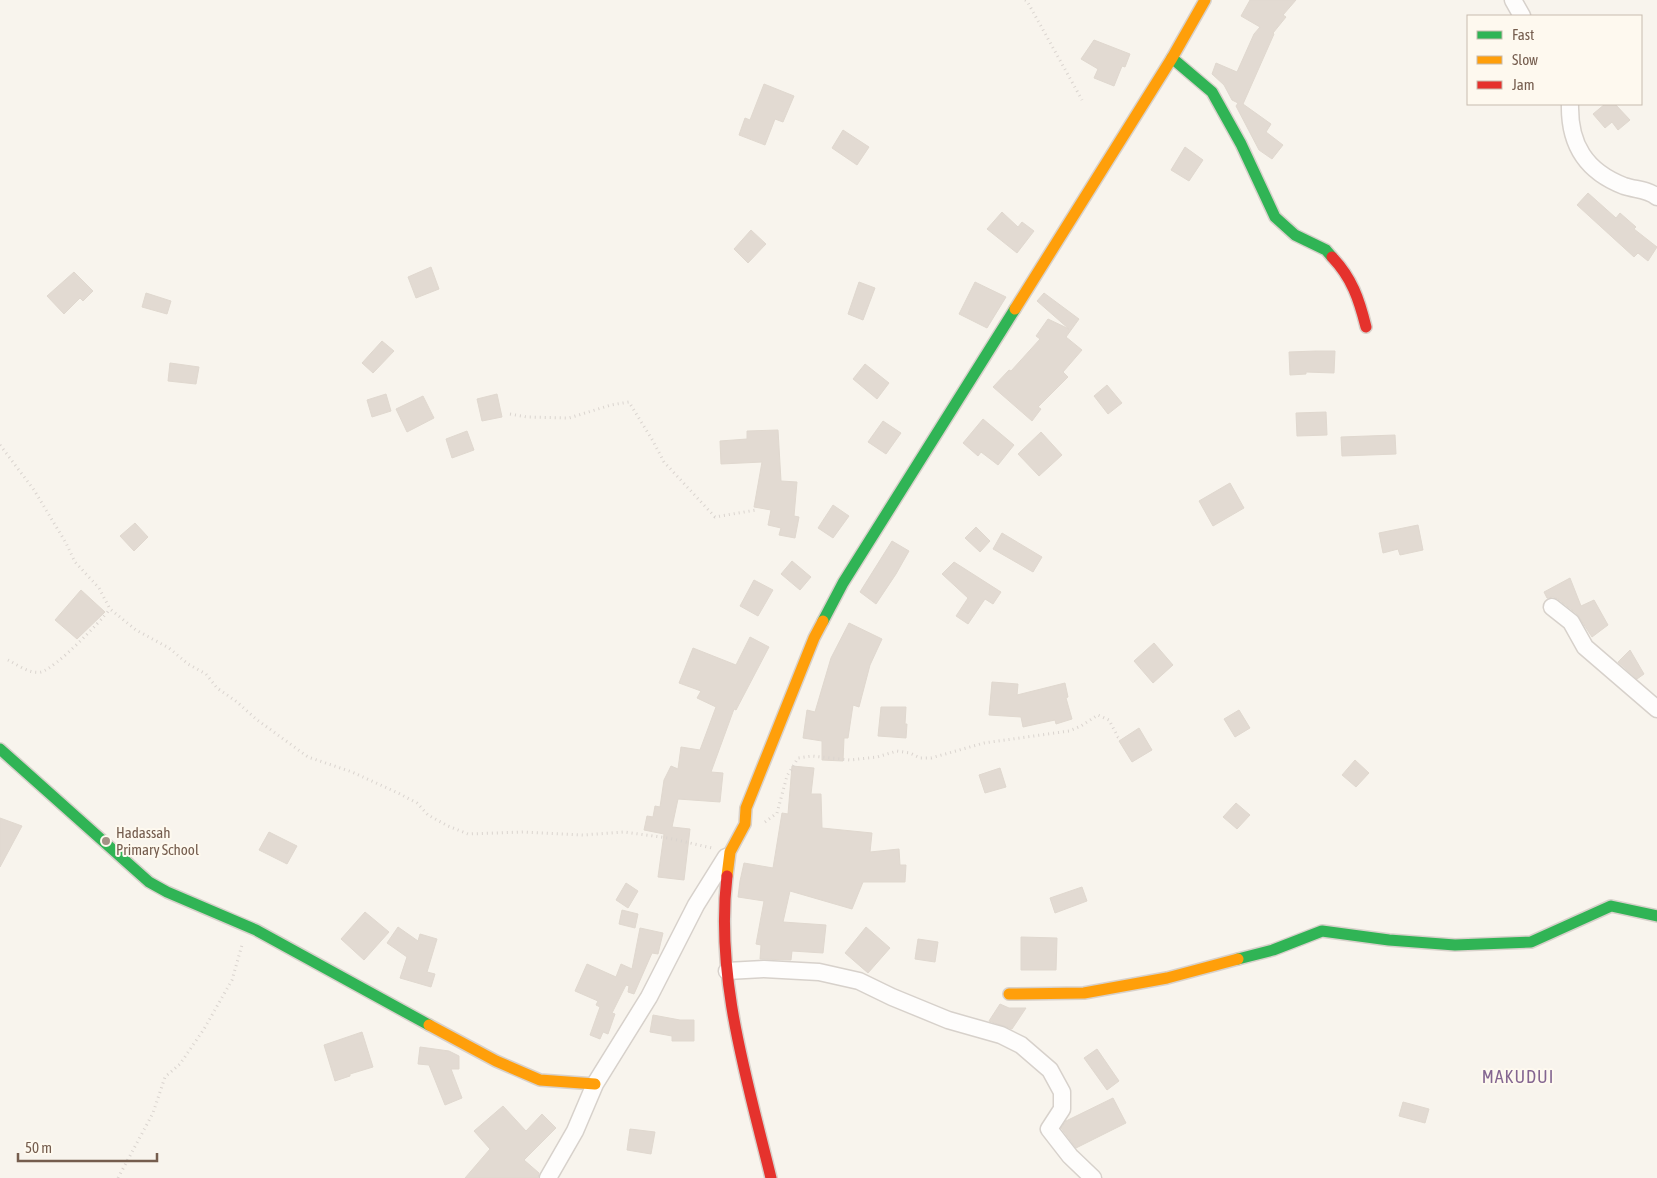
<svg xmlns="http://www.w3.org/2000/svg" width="1657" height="1178" font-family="'Asap Condensed',sans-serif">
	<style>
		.building { fill: #e2dad2; stroke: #e0d8cf }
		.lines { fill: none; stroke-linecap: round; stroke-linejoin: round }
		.street-casing { stroke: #d7d1cb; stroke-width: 19 }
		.fast-casing { stroke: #d8d1cb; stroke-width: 14 }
		.slow-casing { stroke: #d8d1cb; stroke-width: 14 }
		.jam-casing { stroke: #d8d1cb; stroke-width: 14 }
		.path { stroke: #dad4cf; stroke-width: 3; stroke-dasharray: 1 4; stroke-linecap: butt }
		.street { stroke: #fefdfc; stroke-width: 16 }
		.fast { stroke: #30b455; stroke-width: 11 }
		.slow { stroke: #ff9f0a; stroke-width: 11 }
		.jam { stroke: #e5322d; stroke-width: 11 }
		.poi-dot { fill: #a39286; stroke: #fef9ef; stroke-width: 2 }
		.labels { text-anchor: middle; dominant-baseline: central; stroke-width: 4; stroke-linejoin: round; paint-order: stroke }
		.poi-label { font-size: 15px; fill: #755d4e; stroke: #fef9ef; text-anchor: start }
		.quarter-label { font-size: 18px; letter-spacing: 1px; fill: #846691; stroke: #fef9ef }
	</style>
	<rect width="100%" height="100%" fill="#f8f4ed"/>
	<g class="building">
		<polygon points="1250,0 1296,0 1283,15 1286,17 1273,33 1274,34 1243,104 1271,124 1266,132 1283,145 1272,159 1259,150 1236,106 1238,103 1232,100 1224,85 1212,74 1216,63 1237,72 1254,34 1260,27 1241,16"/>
		<polygon points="1094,40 1130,54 1125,67 1122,66 1114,86 1094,78 1098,69 1081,59"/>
		<polygon points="764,84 794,96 783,122 775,119 765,145 739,135 745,118 750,120"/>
		<polygon points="1605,104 1615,104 1630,120 1618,130 1612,122 1605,128 1593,114"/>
		<polygon points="843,130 869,147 857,165 832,148"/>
		<polygon points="1185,147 1203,160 1189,181 1171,170"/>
		<polygon points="1588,193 1616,218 1620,213 1636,227 1634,229 1657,247 1648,261 1638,253 1634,257 1577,205"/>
		<polygon points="1002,212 1018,227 1022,222 1034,231 1017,253 987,229"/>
		<polygon points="751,230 766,244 748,263 734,249"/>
		<polygon points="431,267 439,289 416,298 408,277"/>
		<polygon points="74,272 93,291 83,301 80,298 64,314 47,296"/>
		<polygon points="859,282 875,288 863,320 848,314"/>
		<polygon points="975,282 1006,297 987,328 959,314"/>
		<polygon points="146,293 171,301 167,314 142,307"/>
		<polygon points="1044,293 1079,319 1066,337 1082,350 1063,372 1068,377 1038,407 1041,409 1032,421 993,387 1009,370 1011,371 1040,339 1036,336 1048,319 1069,329 1037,301"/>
		<polygon points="382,341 394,351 373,373 362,363"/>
		<polygon points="1316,351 1335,351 1334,373 1306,372 1306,374 1290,375 1289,352"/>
		<polygon points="170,363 199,367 196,384 168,381"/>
		<polygon points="865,364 889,383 877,399 853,379"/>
		<polygon points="1107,385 1122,403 1108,414 1094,396"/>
		<polygon points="386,394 391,411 372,417 367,400"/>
		<polygon points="497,394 502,417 482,421 477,399"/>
		<polygon points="423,396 434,418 407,432 396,409"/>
		<polygon points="1326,412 1327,435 1297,436 1296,413"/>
		<polygon points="983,419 1014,445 998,465 981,452 978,456 963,443"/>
		<polygon points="883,421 901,433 886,454 868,442"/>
		<polygon points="778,430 781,481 797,482 794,516 799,517 795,538 779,535 781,528 768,525 771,510 754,507 762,462 721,464 720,441 747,439 747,431"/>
		<polygon points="467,431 474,450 452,458 446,439"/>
		<polygon points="1041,432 1062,455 1039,476 1018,454"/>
		<polygon points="1395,435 1396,454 1342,456 1341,437"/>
		<polygon points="1230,483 1244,508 1213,526 1199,501"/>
		<polygon points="833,505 849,516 833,538 818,528"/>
		<polygon points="135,523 148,537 134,551 120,536"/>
		<polygon points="1418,525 1423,550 1400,555 1398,549 1383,553 1379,533"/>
		<polygon points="976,527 990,541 980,552 965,538"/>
		<polygon points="1002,533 1042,557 1033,572 993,549"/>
		<polygon points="892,541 909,551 896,574 876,604 860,592"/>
		<polygon points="792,561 811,577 800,590 781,574"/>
		<polygon points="954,562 1001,592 993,604 985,599 968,624 956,616 968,598 942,574"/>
		<polygon points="1570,578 1581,606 1594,600 1608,625 1592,637 1577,614 1558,599 1553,597 1547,598 1544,592"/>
		<polygon points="754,580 773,590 758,616 740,606"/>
		<polygon points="81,590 105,612 77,639 55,620"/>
		<polygon points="849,623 882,639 870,665 859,707 853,705 848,738 844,738 843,761 822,760 822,741 803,738 807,710 815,712 831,658"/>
		<polygon points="750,637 769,647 736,710 734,709 711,772 723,773 720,802 678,799 672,827 690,829 684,880 658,877 664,834 644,830 647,816 653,817 655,806 660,807 664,780 671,766 678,769 681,747 700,750 716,707 697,698 701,691 679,683 693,648 736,665"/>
		<polygon points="1154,643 1173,665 1153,683 1134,661"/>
		<polygon points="1630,650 1644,674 1637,679 1618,662"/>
		<polygon points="992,682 1018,684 1017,695 1065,683 1068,697 1066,698 1072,719 1056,724 1055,720 1023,727 1021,717 989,715"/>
		<polygon points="881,707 906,707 905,724 907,724 906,738 878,736"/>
		<polygon points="1239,710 1250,728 1235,737 1224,719"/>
		<polygon points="1139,728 1152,750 1132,762 1119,741"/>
		<polygon points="1355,760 1369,773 1356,787 1342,775"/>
		<polygon points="792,766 814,768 811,794 821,794 822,828 872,833 870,852 899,849 900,865 906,865 905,882 863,882 852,909 790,891 783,922 826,925 823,953 792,951 791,960 760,959 761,945 756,944 764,901 738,897 740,881 744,863 773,868 782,813 788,814"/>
		<polygon points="1000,768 1006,787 985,793 979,775"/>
		<polygon points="1236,803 1250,815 1237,829 1223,817"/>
		<polygon points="0,818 22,826 0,867"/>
		<polygon points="269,832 297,846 287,864 259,850"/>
		<polygon points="626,883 638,891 628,908 616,900"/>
		<polygon points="1082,887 1087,901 1055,913 1050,898"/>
		<polygon points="622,910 638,914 635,928 619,924"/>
		<polygon points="365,912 389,932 364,960 341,939"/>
		<polygon points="398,927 418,941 420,934 437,939 427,972 435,974 431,987 400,978 407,957 387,943"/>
		<polygon points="866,927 890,948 868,973 845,953"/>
		<polygon points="640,928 663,933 658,954 652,953 634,994 628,992 629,986 626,985 612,1013 615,1014 608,1034 603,1032 600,1039 590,1035 600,1007 596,1005 598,1001 575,991 587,964 616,977 621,964 632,969"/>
		<polygon points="1021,937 1057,938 1056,970 1021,970"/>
		<polygon points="918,939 938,942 935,962 915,959"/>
		<polygon points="1000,1004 1009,1008 1026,1008 1012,1029 989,1021"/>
		<polygon points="653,1015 680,1020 694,1020 694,1041 672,1041 672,1036 650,1032"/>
		<polygon points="362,1032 373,1067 350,1074 350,1076 335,1081 324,1045"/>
		<polygon points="420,1047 449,1051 459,1056 459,1069 451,1069 462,1098 445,1105 429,1065 418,1064"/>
		<polygon points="1097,1049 1119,1081 1107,1090 1084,1058"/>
		<polygon points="1113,1098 1126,1123 1076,1148 1061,1128 1066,1121"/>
		<polygon points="1403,1102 1429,1109 1425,1123 1399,1116"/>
		<polygon points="503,1106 526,1131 542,1114 556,1128 524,1160 539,1173 538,1178 465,1178 490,1149 474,1131"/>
		<polygon points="630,1129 655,1132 651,1154 627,1150"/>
	</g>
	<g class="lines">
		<g class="street-casing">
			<g id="street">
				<polyline points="1513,0 1522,16"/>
				<path d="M1570,104C1569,144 1585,171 1624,186C1636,190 1647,189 1657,197"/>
				<polyline points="1552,607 1571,622 1585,647 1657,709"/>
				<polyline points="727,971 764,969 819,972 859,981 892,997 948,1020 1001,1035 1021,1045 1050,1070 1062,1092 1062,1109 1049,1129 1070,1156 1093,1178"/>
				<polyline points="548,1178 575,1131 595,1084 649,997 696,905 726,857"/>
			</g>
		</g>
		<g class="fast-casing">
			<g id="fast">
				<polyline points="1172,58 1212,92 1241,144 1275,217 1295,235 1326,250 1332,257"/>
				<polyline points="823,621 843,583 1015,309"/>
				<polyline points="0,749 149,882 167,892 256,930 429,1025"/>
				<polyline points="1238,959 1273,950 1322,931 1389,940 1455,945 1531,942 1611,906 1657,916"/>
			</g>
		</g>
		<g class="slow-casing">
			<g id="slow">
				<polyline points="1015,309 1172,58 1205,0"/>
				<polyline points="727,876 730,852 745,824 746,808 814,638 823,621"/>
				<polyline points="1009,994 1084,993 1167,978 1238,959"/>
				<polyline points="429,1025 496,1061 540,1080 595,1084"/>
			</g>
		</g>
		<g class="jam-casing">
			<g id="jam">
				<path d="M1332,257C1352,278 1359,299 1366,327"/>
				<path d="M727,876C715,978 747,1079 771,1178"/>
			</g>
		</g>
		<g class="path">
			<polyline points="1025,0 1027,1 1082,100"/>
			<polyline points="510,414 527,417 569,418 611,405 629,402 653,441 664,462 715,517 756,510"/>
			<polyline points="0,445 34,490 66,543 75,562 99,588 110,609 136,630 169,648 188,664 206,674 217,688 237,702 256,719 308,757 352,772 398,793 417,803 428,815 448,826 468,834 523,832 583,835 624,832 668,838 712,848"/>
			<path d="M8,660C18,665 29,674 41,672C56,668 100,622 110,609"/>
			<polyline points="765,822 777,813 787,776 798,758 812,756 850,760 877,757 897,751 910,753 920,758 931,758 984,743 1069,731 1081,726 1098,715 1109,720 1118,737 1120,738"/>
			<polyline points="118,1178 153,1113 165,1077 180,1064 204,1029 232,980 242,945"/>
		</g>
		<use href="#street" class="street"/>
		<use href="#fast" class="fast"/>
		<use href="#slow" class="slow"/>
		<use href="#jam" class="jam"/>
	</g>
	<circle class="poi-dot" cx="106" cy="841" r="5"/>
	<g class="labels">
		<g class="poi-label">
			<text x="116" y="832">Hadassah<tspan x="116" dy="17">Primary School</tspan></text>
		</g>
		<g class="quarter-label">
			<text x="1518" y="1076">MAKUDUI</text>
		</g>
	</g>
	<rect x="1467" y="15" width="175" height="90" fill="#fef9ef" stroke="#c7bbaf"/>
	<rect x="1477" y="31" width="25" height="8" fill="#30b455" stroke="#c7bbaf"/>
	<text x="1512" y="40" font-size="15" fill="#755d4e">Fast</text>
	<rect x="1477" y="56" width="25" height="8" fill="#ff9f0a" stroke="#c7bbaf"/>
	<text x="1512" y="65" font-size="15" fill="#755d4e">Slow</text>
	<rect x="1477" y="81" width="25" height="8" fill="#e5322d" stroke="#c7bbaf"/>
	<text x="1512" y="90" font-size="15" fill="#755d4e">Jam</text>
	<path d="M18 1153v8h139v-8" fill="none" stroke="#755d4e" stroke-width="2.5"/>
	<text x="25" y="1153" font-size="15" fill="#755d4e" stroke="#fef9ef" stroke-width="4" paint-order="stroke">50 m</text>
</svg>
